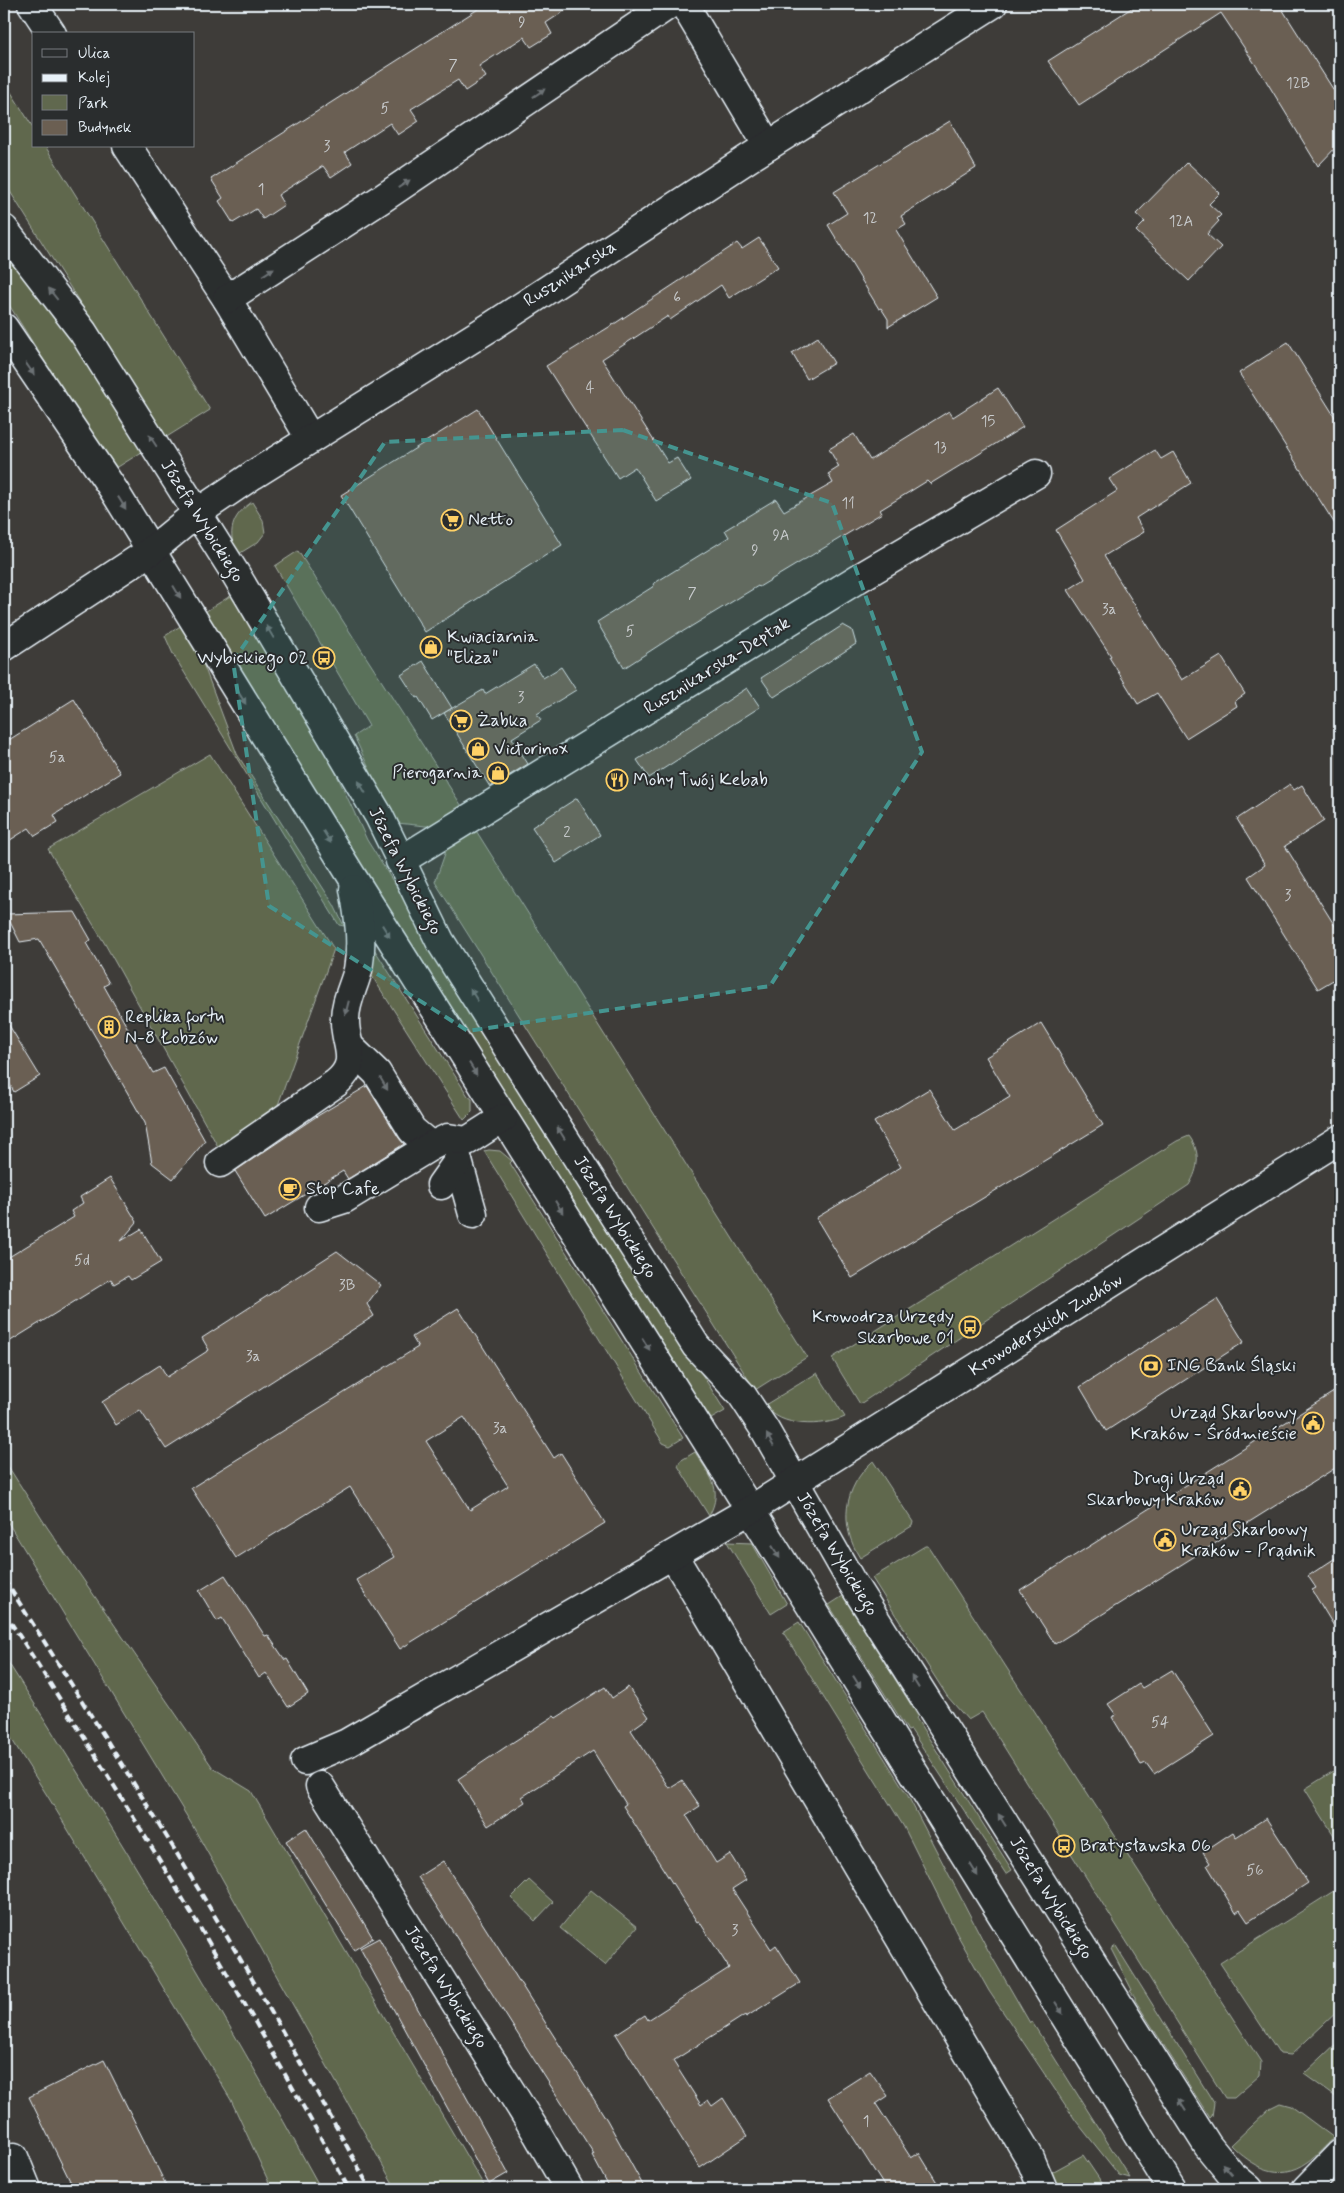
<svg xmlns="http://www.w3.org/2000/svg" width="1344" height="2193" font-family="Mynerve,sans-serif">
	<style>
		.green { fill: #60684e; stroke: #a4aca3 }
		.building { fill: #6b5f52; stroke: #e8f1f8; fill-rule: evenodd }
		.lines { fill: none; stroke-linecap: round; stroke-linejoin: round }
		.minor-casing { stroke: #e8f1f8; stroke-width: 31 }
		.minor { stroke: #2a2d2e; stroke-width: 28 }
		.rail { stroke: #e8f1f8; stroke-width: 4; stroke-dasharray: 8 4; stroke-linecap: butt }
		.oneway { fill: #6c7275 }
		.marked { fill: #459590; fill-opacity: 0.2; stroke: #459590; stroke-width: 4; stroke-dasharray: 10 6; stroke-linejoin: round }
		.labels { text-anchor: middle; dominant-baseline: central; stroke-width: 4; stroke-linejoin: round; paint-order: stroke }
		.number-label { font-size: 15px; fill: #c9ccce }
		.street-label { font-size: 18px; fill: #e8f1f8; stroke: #2a2d2e }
		.poi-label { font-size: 18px; fill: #e8f1f8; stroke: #2a2d2e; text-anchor: start }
	</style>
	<rect width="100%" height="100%" fill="#3e3c39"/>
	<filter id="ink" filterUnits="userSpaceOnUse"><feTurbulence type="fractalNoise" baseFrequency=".02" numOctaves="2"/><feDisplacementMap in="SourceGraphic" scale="10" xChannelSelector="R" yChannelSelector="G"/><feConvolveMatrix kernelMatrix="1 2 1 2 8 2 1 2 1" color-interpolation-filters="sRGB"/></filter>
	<g filter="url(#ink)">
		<g class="green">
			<polygon points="4,81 34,129 34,146 45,146 210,410 165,438 4,182"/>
			<polygon points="4,250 73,337 145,450 113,470 4,297"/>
			<path d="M252,502L263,520L265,533L258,542L237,555C227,533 231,516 252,502Z"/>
			<polygon points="298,551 465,811 435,827 397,823 384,801 354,736 369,726 275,566"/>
			<polygon points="235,593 318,734 367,840 725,1411 711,1419 203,613"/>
			<polygon points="182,625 204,666 237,754 334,905 344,926 339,925 173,654 165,636"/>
			<polygon points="210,754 334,949 278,1105 221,1152 105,944 48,849"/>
			<polygon points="475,829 807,1357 755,1390 435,882 447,848"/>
			<polygon points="371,944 468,1096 472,1099 472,1112 464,1120 370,973"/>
			<path d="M1189,1136C1201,1152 1199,1168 1189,1185L860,1404L832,1358L1177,1141Z"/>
			<polygon points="489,1150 500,1151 512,1161 510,1163 683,1438 670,1446 663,1443 484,1151"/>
			<path d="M817,1373L845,1417C823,1427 779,1428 765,1405Z"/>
			<path d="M695,1452C709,1475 724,1488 709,1516L678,1466L680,1461Z"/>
			<polygon points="4,1460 47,1527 213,1768 251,1791 486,2189 396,2189 191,1823 4,1516"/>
			<path d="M873,1461L913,1522L912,1526L860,1558C839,1525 843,1488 873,1461Z"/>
			<polygon points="727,1542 752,1543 787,1604 771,1614"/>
			<polygon points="925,1546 928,1546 1261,2062 1260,2075 1234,2098 1225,2098 982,1712 968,1720 947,1696 872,1578"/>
			<polygon points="843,1596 918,1716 916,1718 1012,1870 1006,1874 911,1730 908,1731 829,1605"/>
			<polygon points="799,1622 908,1796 988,1950 1030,2023 1032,2022 1130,2178 1119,2175 1076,2121 989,1991 957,1934 904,1827 783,1632"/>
			<path d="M4,1656C116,1830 222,2008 321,2189H272L231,2100L50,1800L4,1727Z"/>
			<polygon points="1340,1767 1340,1845 1305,1789"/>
			<polygon points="529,1880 553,1902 535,1921 511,1898"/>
			<polygon points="1340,1887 1340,2009 1291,2055 1280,2054 1220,1963"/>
			<polygon points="591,1890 637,1927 605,1965 560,1928"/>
			<polygon points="1116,1946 1214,2103 1212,2116 1210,2118 1135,2000 1135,1997 1130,1991 1132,1990 1111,1949"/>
			<polygon points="1340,2040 1340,2100 1304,2074"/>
			<path d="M1280,2103L1291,2106L1334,2138C1325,2146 1317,2156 1308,2162C1279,2183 1252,2166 1231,2145L1270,2108Z"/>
			<polygon points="1083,2155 1102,2183 1103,2189 1058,2189 1052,2172"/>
		</g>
		<g class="building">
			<polygon points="486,4 575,4 546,23 552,34 531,47 524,37 479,66 486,77 465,91 458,80 411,109 419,121 398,135 390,123 345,152 352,163 331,177 323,166 278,195 284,205 263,219 256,209 233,223 219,201 223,198 211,179"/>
			<polygon points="1138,4 1279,4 1340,100 1340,143 1318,166 1265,79 1221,13 1079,105 1048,61"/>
			<polygon points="950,121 976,168 901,216 906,224 896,230 937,297 888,327 888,319 881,308 879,309 828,225 847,213 834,192"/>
			<polygon points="1187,162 1220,193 1209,204 1221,215 1217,219 1219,221 1207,234 1221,247 1189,281 1136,231 1145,222 1136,214"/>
			<polygon points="759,238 778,267 729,298 721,285 670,320 668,316 602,359 668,463 677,458 691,480 656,501 635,467 618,478 546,366 614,324 737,243 742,249"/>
			<polygon points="818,337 834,363 807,379 792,353"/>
			<polygon points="1288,342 1340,425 1340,532 1239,373"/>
			<polygon points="998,388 1023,427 930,484 927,481 880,510 882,513 759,587 758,586 682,632 681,631 624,668 597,622 654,586 653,584 729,537 725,530 776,499 784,511 833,483 828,474 839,467 829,449 854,434 870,460 949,411 953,417"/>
			<polygon points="478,409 562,545 425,632 341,495"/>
			<polygon points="1155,450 1161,459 1173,452 1191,483 1136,518 1144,532 1104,556 1182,680 1221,656 1245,694 1235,701 1237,706 1186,738 1157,693 1138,704 1109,657 1111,656 1068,590 1085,579 1056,530 1117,491 1109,479"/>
			<polygon points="843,625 852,630 856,644 774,697 761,678"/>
			<polygon points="423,661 452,708 432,720 418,697 416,698 401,675"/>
			<polygon points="534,664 543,678 561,667 576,690 537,714 541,720 512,738 528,764 490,787 444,713 483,690 485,694"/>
			<polygon points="747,688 760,707 649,778 637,760"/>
			<polygon points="74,699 120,773 54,815 58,822 35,836 29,828 4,844 4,743"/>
			<polygon points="1290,784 1294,790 1302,785 1324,821 1285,846 1340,934 1340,976 1318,989 1248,877 1265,865 1237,819"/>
			<polygon points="577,798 600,835 556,863 532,827"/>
			<polygon points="75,912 91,940 86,943 109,983 104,986 153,1073 164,1068 205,1141 173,1179 152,1163 145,1123 39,939 20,942 6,914"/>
			<polygon points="4,1017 40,1076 14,1092 4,1074"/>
			<polygon points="1041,1023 1103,1125 852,1278 816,1218 901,1167 874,1122 929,1089 955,1130 1010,1097 986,1057"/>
			<polygon points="367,1086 399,1138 404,1144 348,1179 343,1171 265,1219 235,1171 314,1118"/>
			<polygon points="110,1178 137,1222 121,1241 141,1229 161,1262 131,1280 128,1276 114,1284 111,1279 4,1345 4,1260 74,1217 71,1211 83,1203 80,1197"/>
			<polygon points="337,1251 381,1285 367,1304 374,1316 166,1449 140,1410 116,1425 102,1402 160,1365 167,1377 209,1350 202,1338"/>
			<polygon points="1217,1299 1244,1342 1106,1431 1080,1387"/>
			<path d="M458,1308L554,1458L561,1453L605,1523L400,1649L356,1580L394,1557L350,1487L236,1558L191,1488L418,1347L412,1337ZM464,1417L508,1486L470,1510L426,1441Z"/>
			<polygon points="1340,1388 1340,1465 1055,1644 1020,1590"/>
			<polygon points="1340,1555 1340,1636 1312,1590 1316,1588 1308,1576"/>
			<polygon points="225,1575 265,1636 268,1635 285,1660 287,1659 308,1694 288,1707 266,1673 259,1678 222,1618 217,1621 199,1591"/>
			<polygon points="1172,1670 1214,1736 1154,1774 1146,1763 1141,1765 1112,1717 1116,1715 1108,1704 1139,1684 1142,1688"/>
			<polygon points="605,1687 612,1698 628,1687 649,1717 631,1730 669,1788 682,1780 700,1806 686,1815 716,1863 730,1854 746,1880 732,1889 771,1949 776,1945 800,1983 746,2017 745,2015 673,2061 701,2105 708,2100 712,2106 723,2098 747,2136 700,2168 616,2034 645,2015 648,2020 729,1968 699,1921 697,1922 623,1806 626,1804 593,1751 522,1797 525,1802 488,1826 458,1779 510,1744 554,1716 556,1718"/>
			<polygon points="1266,1818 1308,1883 1248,1922 1240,1910 1236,1913 1207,1865 1210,1863 1203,1852 1233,1832 1236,1837"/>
			<polygon points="306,1828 373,1938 354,1950 286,1841"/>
			<polygon points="443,1861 607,2120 645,2189 610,2189 592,2155 594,2154 418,1877"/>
			<polygon points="379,1938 508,2173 489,2184 360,1948"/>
			<polygon points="104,2060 168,2189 74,2189 29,2097"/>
			<polygon points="870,2071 888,2096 876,2104 911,2158 919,2153 941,2189 886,2189 828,2098"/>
		</g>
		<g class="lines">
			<g class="minor-casing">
				<g id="minor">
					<polyline points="32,4 52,34"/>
					<polyline points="684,4 768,146"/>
					<polyline points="127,146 227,299 310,438"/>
					<polyline points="4,229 83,332 235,573 379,816 440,941 696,1346 742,1395 765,1430 850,1579 1208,2146 1231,2174 1249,2189"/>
					<polyline points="227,299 383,198 670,4"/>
					<polyline points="4,328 113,489 351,875 810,1605 1172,2189"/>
					<polyline points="4,647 152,550 197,513 253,475 492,326 749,158 993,4"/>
					<polyline points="400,861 859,578 1036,474"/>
					<polyline points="351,1048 377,1073 412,1130 431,1146"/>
					<polyline points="458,1161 473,1214"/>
					<path d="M220,1163L336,1083C362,1061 344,1045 345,1019C345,1002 354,986 358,970C363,942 359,916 354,889"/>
					<polyline points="441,1185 458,1161"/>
					<polyline points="319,1207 344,1199 431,1146 448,1138 467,1141 503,1118"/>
					<polyline points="673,1555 1030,2158 1043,2189"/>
					<polyline points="305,1761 347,1743 750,1510 1340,1139"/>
					<polyline points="320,1786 535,2130 569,2189"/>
					<polyline points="14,2157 27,2189"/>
					<polyline points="1306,2189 1340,2154"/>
				</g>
			</g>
			<use href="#minor" class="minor"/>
			<g class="rail">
				<path d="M4,1579C133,1779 258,1980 370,2189"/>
				<path d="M4,1612C126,1800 241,1992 349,2189"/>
			</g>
		</g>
		<defs><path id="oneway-solid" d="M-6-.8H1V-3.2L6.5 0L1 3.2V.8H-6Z" transform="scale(1.25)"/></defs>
		<g class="oneway">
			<use href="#oneway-solid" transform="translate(539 93) rotate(-34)"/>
			<use href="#oneway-solid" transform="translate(404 184) rotate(-34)"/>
			<use href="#oneway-solid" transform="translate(268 272) rotate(-33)"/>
			<use href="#oneway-solid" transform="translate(53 294) rotate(-128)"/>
			<use href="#oneway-solid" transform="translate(30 369) rotate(55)"/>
			<use href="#oneway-solid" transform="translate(153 441) rotate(-123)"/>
			<use href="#oneway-solid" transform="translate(122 503) rotate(58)"/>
			<use href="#oneway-solid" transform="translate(177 592) rotate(59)"/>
			<use href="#oneway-solid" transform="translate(270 632) rotate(-121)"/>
			<use href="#oneway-solid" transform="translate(242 698) rotate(58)"/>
			<use href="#oneway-solid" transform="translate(362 787) rotate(-120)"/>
			<use href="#oneway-solid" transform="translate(327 837) rotate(58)"/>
			<use href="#oneway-solid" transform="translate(386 931) rotate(58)"/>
			<use href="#oneway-solid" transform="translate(474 995) rotate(-122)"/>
			<use href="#oneway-solid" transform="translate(347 1008) rotate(104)"/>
			<use href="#oneway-solid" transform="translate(473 1069) rotate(58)"/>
			<use href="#oneway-solid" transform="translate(384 1084) rotate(59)"/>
			<use href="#oneway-solid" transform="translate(561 1133) rotate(-122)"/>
			<use href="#oneway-solid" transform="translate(559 1207) rotate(58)"/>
			<use href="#oneway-solid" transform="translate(646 1344) rotate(58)"/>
			<use href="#oneway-solid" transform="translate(770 1440) rotate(-119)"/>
			<use href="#oneway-solid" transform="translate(776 1552) rotate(58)"/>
			<use href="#oneway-solid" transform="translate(857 1682) rotate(58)"/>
			<use href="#oneway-solid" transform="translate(915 1682) rotate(-122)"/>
			<use href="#oneway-solid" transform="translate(1002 1820) rotate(-122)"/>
			<use href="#oneway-solid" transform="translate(974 1870) rotate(58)"/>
			<use href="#oneway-solid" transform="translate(1059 2008) rotate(58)"/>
			<use href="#oneway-solid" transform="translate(1182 2105) rotate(-122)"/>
			<use href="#oneway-solid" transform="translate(1227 2169) rotate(-131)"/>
		</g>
	</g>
	<path class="marked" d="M623,430L832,503L922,752L770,986L468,1031L269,906L233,661L385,442Z"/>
	<defs>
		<g id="supermarket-ring" transform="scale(1.125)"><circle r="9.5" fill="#2a2d2e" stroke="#ffd166" stroke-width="1.5"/><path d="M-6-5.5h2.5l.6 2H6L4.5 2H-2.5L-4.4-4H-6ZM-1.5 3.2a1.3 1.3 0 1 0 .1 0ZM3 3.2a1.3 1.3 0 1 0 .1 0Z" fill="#ffd166"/></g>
		<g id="shop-ring" transform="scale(1.125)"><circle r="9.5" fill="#2a2d2e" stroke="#ffd166" stroke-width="1.5"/><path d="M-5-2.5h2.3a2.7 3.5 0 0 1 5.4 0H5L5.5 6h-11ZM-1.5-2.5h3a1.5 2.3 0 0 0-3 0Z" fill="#ffd166"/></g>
		<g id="bus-ring" transform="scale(1.125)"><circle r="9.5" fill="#2a2d2e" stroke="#ffd166" stroke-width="1.5"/><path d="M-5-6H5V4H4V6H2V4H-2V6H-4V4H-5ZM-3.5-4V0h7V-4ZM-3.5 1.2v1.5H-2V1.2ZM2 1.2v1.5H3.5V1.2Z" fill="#ffd166"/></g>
		<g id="restaurant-ring" transform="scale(1.125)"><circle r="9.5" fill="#2a2d2e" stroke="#ffd166" stroke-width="1.5"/><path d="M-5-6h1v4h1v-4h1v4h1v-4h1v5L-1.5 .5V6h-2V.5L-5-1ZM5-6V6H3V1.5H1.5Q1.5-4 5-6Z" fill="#ffd166"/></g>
		<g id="building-ring" transform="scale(1.125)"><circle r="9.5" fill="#2a2d2e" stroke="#ffd166" stroke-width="1.5"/><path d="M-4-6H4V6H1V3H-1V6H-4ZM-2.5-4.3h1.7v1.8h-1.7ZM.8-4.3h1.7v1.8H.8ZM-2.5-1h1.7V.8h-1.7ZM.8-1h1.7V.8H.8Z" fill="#ffd166"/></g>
		<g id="cafe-ring" transform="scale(1.125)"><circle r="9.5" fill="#2a2d2e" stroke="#ffd166" stroke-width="1.5"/><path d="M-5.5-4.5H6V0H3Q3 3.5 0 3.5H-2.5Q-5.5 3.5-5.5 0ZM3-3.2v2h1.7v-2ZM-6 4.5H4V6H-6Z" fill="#ffd166"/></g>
		<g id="bank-ring" transform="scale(1.125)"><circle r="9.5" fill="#2a2d2e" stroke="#ffd166" stroke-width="1.5"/><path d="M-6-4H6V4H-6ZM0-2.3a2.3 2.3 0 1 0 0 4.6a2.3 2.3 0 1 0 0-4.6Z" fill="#ffd166"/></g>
		<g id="civic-ring" transform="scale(1.125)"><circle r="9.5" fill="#2a2d2e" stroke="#ffd166" stroke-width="1.5"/><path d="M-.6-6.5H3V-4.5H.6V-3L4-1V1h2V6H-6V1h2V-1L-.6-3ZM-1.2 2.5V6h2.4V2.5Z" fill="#ffd166"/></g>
	</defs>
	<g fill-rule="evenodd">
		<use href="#supermarket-ring" x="452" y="520"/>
		<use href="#shop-ring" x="431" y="647"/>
		<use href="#bus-ring" x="324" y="658"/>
		<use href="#supermarket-ring" x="461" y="721"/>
		<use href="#shop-ring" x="478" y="749"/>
		<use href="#shop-ring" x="498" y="773"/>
		<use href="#restaurant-ring" x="617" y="780"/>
		<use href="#building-ring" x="109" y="1027"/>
		<use href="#cafe-ring" x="290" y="1189"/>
		<use href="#bus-ring" x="970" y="1327"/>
		<use href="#bank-ring" x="1151" y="1366"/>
		<use href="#civic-ring" x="1313" y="1423"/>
		<use href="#civic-ring" x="1240" y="1489"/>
		<use href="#civic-ring" x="1165" y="1540"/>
		<use href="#bus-ring" x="1064" y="1846"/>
	</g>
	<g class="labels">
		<g class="number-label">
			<text x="522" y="23">9</text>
			<text x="453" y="66">7</text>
			<text x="1298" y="84">12B</text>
			<text x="385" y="109">5</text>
			<text x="327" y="147">3</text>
			<text x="261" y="190">1</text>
			<text x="870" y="219">12</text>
			<text x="1181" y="222">12A</text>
			<text x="677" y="298">6</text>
			<text x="590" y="388">4</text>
			<text x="988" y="422">15</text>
			<text x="940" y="448">13</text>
			<text x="848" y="504">11</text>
			<text x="781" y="536">9A</text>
			<text x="755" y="551">9</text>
			<text x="692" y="594">7</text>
			<text x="1109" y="610">3a</text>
			<text x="630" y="632">5</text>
			<text x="521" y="698">3</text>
			<text x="57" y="758">5a</text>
			<text x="567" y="833">2</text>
			<text x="1288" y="896">3</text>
			<text x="82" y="1261">5d</text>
			<text x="347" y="1286">3B</text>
			<text x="253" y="1357">3a</text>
			<text x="500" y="1429">3a</text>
			<text x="1160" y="1723">54</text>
			<text x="1255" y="1871">56</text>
			<text x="735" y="1931">3</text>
			<text x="866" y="2122">1</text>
		</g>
		<g class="street-label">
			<text transform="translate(570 274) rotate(-33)">Rusznikarska</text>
			<text transform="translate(202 521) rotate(58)">Józefa Wybickiego</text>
			<text transform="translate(717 666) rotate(-32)">Rusznikarska-Deptak</text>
			<text transform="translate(405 871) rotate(63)">Józefa Wybickiego</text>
			<text transform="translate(615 1217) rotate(58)">Józefa Wybickiego</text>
			<text transform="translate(1046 1325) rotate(-32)">Krowoderskich Zuchów</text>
			<text transform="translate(837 1554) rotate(59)">Józefa Wybickiego</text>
			<text transform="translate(1051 1898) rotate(58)">Józefa Wybickiego</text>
			<text transform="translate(446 1987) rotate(58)">Józefa Wybickiego</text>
		</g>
		<g class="poi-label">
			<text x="468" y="520">Netto</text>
			<text x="447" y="637">Kwiaciarnia<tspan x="447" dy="21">"Eliza"</tspan></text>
			<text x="308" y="658" text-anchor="end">Wybickiego 02</text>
			<text x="477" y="721">Żabka</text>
			<text x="494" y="749">Victorinox</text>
			<text x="482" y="773" text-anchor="end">Pierogarnia</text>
			<text x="633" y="780">Mohy Twój Kebab</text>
			<text x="125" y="1017">Replika fortu<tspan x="125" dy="21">N-8 Łobzów</tspan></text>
			<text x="306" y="1189">Stop Cafe</text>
			<text x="954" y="1317" text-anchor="end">Krowodrza Urzędy<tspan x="954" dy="21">Skarbowe 01</tspan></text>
			<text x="1167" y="1366">ING Bank Śląski</text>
			<text x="1297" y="1413" text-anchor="end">Urząd Skarbowy<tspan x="1297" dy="21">Kraków - Śródmieście</tspan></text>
			<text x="1224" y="1479" text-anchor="end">Drugi Urząd<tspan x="1224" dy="21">Skarbowy Kraków</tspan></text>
			<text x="1181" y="1530">Urząd Skarbowy<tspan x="1181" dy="21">Kraków - Prądnik</tspan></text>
			<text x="1080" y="1846">Bratysławska 06</text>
		</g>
	</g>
	<rect width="1344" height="2193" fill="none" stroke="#2a2d2e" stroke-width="20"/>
	<rect x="10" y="10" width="1324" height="2173" fill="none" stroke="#e8f1f8" stroke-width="2" filter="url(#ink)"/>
	<rect x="32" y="32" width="162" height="115" fill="#2a2d2e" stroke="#767b7f"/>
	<rect x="42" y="49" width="25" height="8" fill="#2a2d2e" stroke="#767b7f"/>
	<text x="78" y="58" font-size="15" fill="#e8f1f8">Ulica</text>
	<rect x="42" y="74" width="25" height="8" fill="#e8f1f8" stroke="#767b7f"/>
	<text x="78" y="82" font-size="15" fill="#e8f1f8">Kolej</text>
	<rect x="42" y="95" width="25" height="15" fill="#60684e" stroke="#767b7f"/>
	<text x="78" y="108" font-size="15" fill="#e8f1f8">Park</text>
	<rect x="42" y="120" width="25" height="15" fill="#6b5f52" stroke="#767b7f"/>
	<text x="78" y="132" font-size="15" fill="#e8f1f8">Budynek</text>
</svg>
